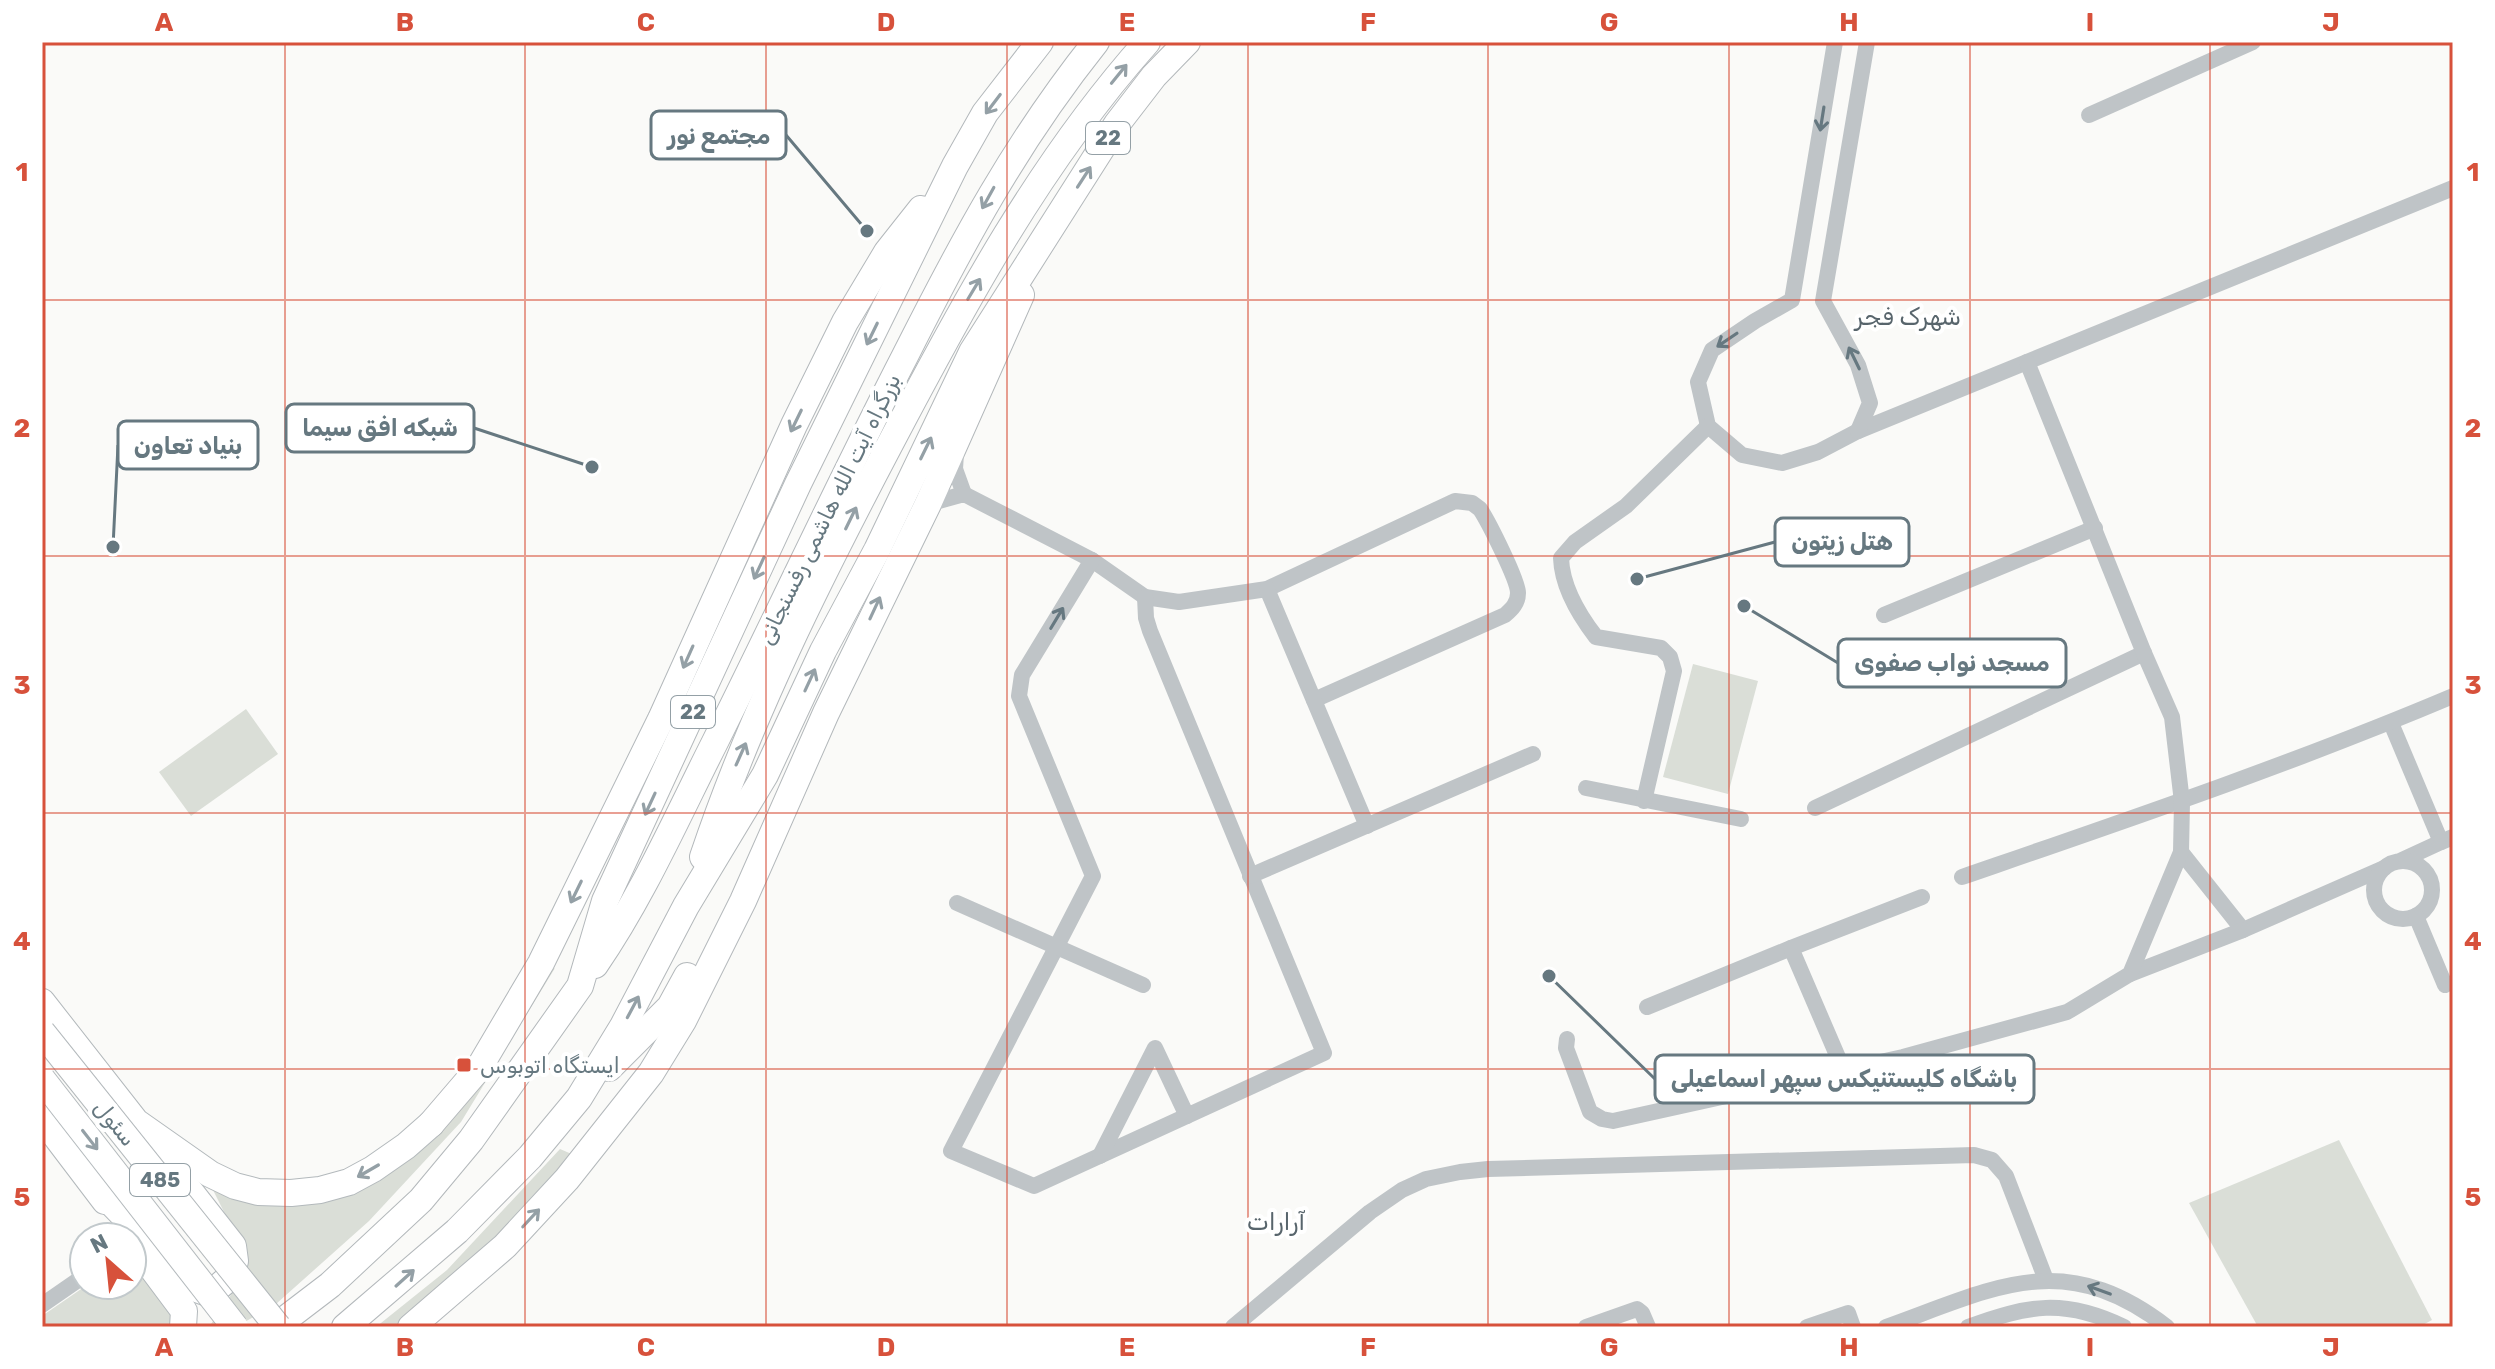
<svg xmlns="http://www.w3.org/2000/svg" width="2495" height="1369" font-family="Rubik,Cairo,sans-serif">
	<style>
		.green { fill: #daded7 }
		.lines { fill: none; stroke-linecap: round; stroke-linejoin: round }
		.primary-casing { stroke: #b3b9bc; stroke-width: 28 }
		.trunk-casing { stroke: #b3b8bb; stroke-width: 28 }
		.minor { stroke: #bfc4c7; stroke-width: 16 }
		.primary { stroke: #fff; stroke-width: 26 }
		.trunk { stroke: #fff; stroke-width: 26 }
		.primary-bridge-casing { stroke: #b3b9bc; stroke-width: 28; stroke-linecap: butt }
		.primary-bridge { stroke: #fff; stroke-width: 26 }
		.oneway { stroke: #94a0a6 }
		.oneway2 { stroke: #667880 }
		.grid { fill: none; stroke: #d7513b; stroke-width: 2; stroke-opacity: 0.55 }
		.poi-dot { fill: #d7513b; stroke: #fff; stroke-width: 3 }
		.labels { text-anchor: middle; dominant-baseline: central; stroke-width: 8; stroke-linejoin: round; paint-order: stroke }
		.shield { fill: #fff; stroke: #94a0a6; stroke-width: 2 }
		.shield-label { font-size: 20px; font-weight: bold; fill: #667880 }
		.street-label { font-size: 22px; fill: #667880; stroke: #fff }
		.poi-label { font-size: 22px; fill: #667880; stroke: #fff; text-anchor: start }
		.neighbourhood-label { font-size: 24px; fill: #58656c; stroke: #fff }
		.leader { fill: none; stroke: #667880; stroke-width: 3 }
		.callout-dot { fill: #667880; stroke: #fff; stroke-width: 3 }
		.callout { fill: #fff; stroke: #667880; stroke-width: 3 }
		.callout-label { font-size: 24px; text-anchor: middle; font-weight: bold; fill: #667880 }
		.neatline { fill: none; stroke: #d7513b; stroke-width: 3 }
		.grid-label { font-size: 26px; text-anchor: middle; font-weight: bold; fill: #d7513b }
	</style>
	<rect width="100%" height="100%" fill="#fafaf8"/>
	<g class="green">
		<polygon points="1693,664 1758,681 1728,794 1663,777"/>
		<polygon points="246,709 278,754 191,816 159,772"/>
		<polygon points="555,968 461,1122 369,1221 276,1304 236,1327 209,1327 248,1270 247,1258 212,1188 239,1201 316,1204 351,1193 397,1167 548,972"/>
		<polygon points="2339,1140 2432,1320 2419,1327 2258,1327 2189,1203"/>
		<polygon points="560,1149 574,1155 460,1275 401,1327 376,1327 447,1270"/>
		<polygon points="132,1267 137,1268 174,1319 170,1327 42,1327 42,1316 87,1285 132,1285"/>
	</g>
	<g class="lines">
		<g class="primary-casing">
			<g id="primary">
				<polyline points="42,1002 136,1122 210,1174 235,1186 258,1192 291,1193 320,1190 349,1182 373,1169 406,1146 431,1124"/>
				<polyline points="42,1118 105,1201"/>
				<polyline points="96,1187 194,1288 205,1292 216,1289 230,1277 235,1261 233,1246 153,1144"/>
				<polyline points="134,1244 184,1311 183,1327"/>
			</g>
		</g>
		<g class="trunk-casing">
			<g id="trunk">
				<path d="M703,857C751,714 820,577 890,444C964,303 1040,162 1147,42"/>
				<path d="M595,965C643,895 677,817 715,742C779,614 839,484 905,356C962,243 1016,142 1096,42"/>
				<polyline points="609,1068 670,1007 687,976"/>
				<polyline points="431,1124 479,1068 541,963 661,719 794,425 845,322 887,252 921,209"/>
				<polyline points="275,1327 330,1285 421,1200 471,1140 580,986 605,901 798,484 955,166 985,113 1040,42"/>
				<polyline points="345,1327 457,1231 530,1157 579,1098 623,1026 686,906 765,775 823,651 877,550 972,352 1117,124 1154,76 1187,42"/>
				<polyline points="411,1327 505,1246 567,1179 651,1073 683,1021 743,901 826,713 928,504 1021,295"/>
			</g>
		</g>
		<g class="minor">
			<polyline points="1835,42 1792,300 1755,321 1712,350 1698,382 1708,426 1742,455 1782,463 1818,452 1858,431 2453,188"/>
			<polyline points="2089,115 2253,42"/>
			<polyline points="1858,431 1870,403 1858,365 1823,301 1867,42"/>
			<polyline points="956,453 955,469 964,494"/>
			<path d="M928,504L964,494L1092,560L1145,597L1179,602L1267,589L1455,501L1472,503L1480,509C1488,521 1518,580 1518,593C1518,603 1512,609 1505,615L1314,700"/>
			<polyline points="1092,560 1022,675 1019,696 1093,876 951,1151 1034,1186 1324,1053 1150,631 1146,618 1145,597"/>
			<polyline points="1267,589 1367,826"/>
			<polyline points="1884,615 2095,528"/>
			<polyline points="2391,723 2441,842 2453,837"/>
			<polyline points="1586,788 1741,819"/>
			<path d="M1644,801L1674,671L1670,657L1661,648L1596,637C1579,615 1562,586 1561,558L1575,542L1626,506L1708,426"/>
			<polyline points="1815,808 2144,653"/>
			<polyline points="2181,852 2243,930 2384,868"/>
			<polyline points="2402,860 2441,842"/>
			<circle cx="2403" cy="890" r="29"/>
			<polyline points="1250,876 1533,754"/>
			<path d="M1962,877C2127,820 2292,764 2453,696"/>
			<polyline points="957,903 1143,985"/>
			<polyline points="2416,916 2445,985"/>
			<polyline points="2130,974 2243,930"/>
			<polyline points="1647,1007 1791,948"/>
			<polyline points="1567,1039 1566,1048 1590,1112 1602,1119 1613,1121 1903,1057 2067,1012 2130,974 2181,852 2182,802 2172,717 2144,653 2027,362"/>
			<polyline points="1843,1069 1791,948 1922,897"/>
			<polyline points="1100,1156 1155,1048 1187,1116"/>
			<polyline points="42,1305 84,1276"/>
			<polyline points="1233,1327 1370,1212 1402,1190 1426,1179 1460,1172 1488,1169 1974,1155 1992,1160 2006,1176 2046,1280"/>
			<polyline points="1586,1327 1637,1309 1642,1313 1648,1327"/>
			<polyline points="1807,1327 1848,1313 1853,1327"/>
			<path d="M1886,1327C1995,1288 2063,1247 2167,1327"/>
			<path d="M1968,1327C2028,1305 2064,1298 2124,1327"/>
		</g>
		<use href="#primary" class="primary"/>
		<use href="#trunk" class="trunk"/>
		<g class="primary-bridge-casing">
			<g id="primary-bridge">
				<polyline points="42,1032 278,1327"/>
				<polyline points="42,1079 235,1327"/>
			</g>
		</g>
		<use href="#primary-bridge" class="primary-bridge"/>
	</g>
	<defs><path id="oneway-shaft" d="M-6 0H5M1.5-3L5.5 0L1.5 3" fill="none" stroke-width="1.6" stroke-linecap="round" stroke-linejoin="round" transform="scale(2)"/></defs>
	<g class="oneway">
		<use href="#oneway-shaft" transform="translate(1119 74) rotate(-51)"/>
		<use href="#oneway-shaft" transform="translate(993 104) rotate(127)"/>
		<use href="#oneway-shaft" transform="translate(1084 177) rotate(-57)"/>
		<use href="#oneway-shaft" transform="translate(988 198) rotate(119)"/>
		<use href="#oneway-shaft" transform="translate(974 289) rotate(-59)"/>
		<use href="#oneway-shaft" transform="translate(872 334) rotate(116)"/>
		<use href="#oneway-shaft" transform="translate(796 421) rotate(116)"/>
		<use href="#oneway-shaft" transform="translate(926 448) rotate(-64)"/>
		<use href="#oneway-shaft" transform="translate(851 518) rotate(-64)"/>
		<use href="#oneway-shaft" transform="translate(759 568) rotate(115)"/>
		<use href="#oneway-shaft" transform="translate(875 608) rotate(-65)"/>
		<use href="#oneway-shaft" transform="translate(688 657) rotate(114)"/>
		<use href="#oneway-shaft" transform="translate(810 680) rotate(-65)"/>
		<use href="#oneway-shaft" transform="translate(741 754) rotate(-66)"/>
		<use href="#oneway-shaft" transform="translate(650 804) rotate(115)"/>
		<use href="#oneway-shaft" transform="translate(576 892) rotate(116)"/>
		<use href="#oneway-shaft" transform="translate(633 1007) rotate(-62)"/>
		<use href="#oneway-shaft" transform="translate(90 1140) rotate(52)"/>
		<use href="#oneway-shaft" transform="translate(368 1171) rotate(150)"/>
		<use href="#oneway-shaft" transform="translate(531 1218) rotate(-47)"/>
		<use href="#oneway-shaft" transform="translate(405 1278) rotate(-42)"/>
	</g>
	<g class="oneway2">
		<use href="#oneway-shaft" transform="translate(1822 119) rotate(99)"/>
		<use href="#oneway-shaft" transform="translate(1727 340) rotate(146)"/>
		<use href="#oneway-shaft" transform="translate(1854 358) rotate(-116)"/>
		<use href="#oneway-shaft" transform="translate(1057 618) rotate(-59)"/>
		<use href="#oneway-shaft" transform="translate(2099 1290) rotate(-160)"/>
	</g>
	<path class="grid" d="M285,42V1327M525,42V1327M766,42V1327M1007,42V1327M1248,42V1327M1488,42V1327M1729,42V1327M1970,42V1327M2210,42V1327M42,300H2453M42,556H2453M42,813H2453M42,1069H2453"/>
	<rect class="poi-dot" x="456" y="1057" width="16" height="16" rx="4"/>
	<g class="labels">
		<g class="shield">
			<rect x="1086" y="122" width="44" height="32" rx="6"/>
			<rect x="671" y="696" width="44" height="32" rx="6"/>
			<rect x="130" y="1164" width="60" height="32" rx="6"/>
		</g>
		<g class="shield-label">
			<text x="1108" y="138">22</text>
			<text x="693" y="712">22</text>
			<text x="160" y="1180">485</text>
		</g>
		<g class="street-label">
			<text transform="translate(829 509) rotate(-64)">بزرگراه آیت الله هاشمی رفسنجانی</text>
			<text transform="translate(115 1123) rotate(51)">سئول</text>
		</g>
		<g class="poi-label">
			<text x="480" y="1065">ایستگاه اتوبوس</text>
		</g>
		<g class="neighbourhood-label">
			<text x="1908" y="317">شهرک فجر</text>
			<text x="1276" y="1222">آرارات</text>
		</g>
	</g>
	<path class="leader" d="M867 231L786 135M592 467L474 428M113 547L118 445M1637 579L1775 542M1744 606L1838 663M1549 976L1655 1079"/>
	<g class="callout-dot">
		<circle cx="867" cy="231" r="8"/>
		<circle cx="592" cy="467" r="8"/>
		<circle cx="113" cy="547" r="8"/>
		<circle cx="1637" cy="579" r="8"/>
		<circle cx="1744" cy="606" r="8"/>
		<circle cx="1549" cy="976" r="8"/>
	</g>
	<g class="callout">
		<rect x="651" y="111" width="135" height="48" rx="8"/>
		<rect x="286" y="404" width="188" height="48" rx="8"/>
		<rect x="118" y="421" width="140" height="48" rx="8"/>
		<rect x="1775" y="518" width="134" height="48" rx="8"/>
		<rect x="1838" y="639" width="228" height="48" rx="8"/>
		<rect x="1655" y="1055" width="379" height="48" rx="8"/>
	</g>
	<g class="callout-label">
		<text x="719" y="144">مجتمع نور</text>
		<text x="380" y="436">شبکه افق سیما</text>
		<text x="188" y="454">بنیاد تعاون</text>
		<text x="1842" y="550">هتل زیتون</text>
		<text x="1952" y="671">مسجد نواب صفوی</text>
		<text x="1844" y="1087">باشگاه کلیستنیکس سپهر اسماعیلی</text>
	</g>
	<rect width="2495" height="1369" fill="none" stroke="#ffffff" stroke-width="88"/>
	<g transform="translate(108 1261) rotate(333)"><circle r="38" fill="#ffffff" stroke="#c2c9cc" stroke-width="2"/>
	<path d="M0-6L14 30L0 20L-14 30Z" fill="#d7513b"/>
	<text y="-12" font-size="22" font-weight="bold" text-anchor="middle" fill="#667880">N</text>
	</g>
	<rect x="44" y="44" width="2407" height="1281" class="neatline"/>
	<g class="grid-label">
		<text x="164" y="31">A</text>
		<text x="405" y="31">B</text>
		<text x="646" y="31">C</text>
		<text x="886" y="31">D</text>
		<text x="1127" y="31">E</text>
		<text x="1368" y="31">F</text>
		<text x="1609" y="31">G</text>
		<text x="1849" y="31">H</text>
		<text x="2090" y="31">I</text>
		<text x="2331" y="31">J</text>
		<text x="22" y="181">1</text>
		<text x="2473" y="181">1</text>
		<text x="22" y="437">2</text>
		<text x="2473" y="437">2</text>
		<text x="22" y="694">3</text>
		<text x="2473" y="694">3</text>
		<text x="22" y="950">4</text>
		<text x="2473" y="950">4</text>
		<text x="22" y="1206">5</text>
		<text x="2473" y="1206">5</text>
		<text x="164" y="1356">A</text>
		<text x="405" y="1356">B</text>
		<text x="646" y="1356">C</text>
		<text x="886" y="1356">D</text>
		<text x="1127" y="1356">E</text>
		<text x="1368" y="1356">F</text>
		<text x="1609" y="1356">G</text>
		<text x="1849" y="1356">H</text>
		<text x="2090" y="1356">I</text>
		<text x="2331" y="1356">J</text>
	</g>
</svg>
